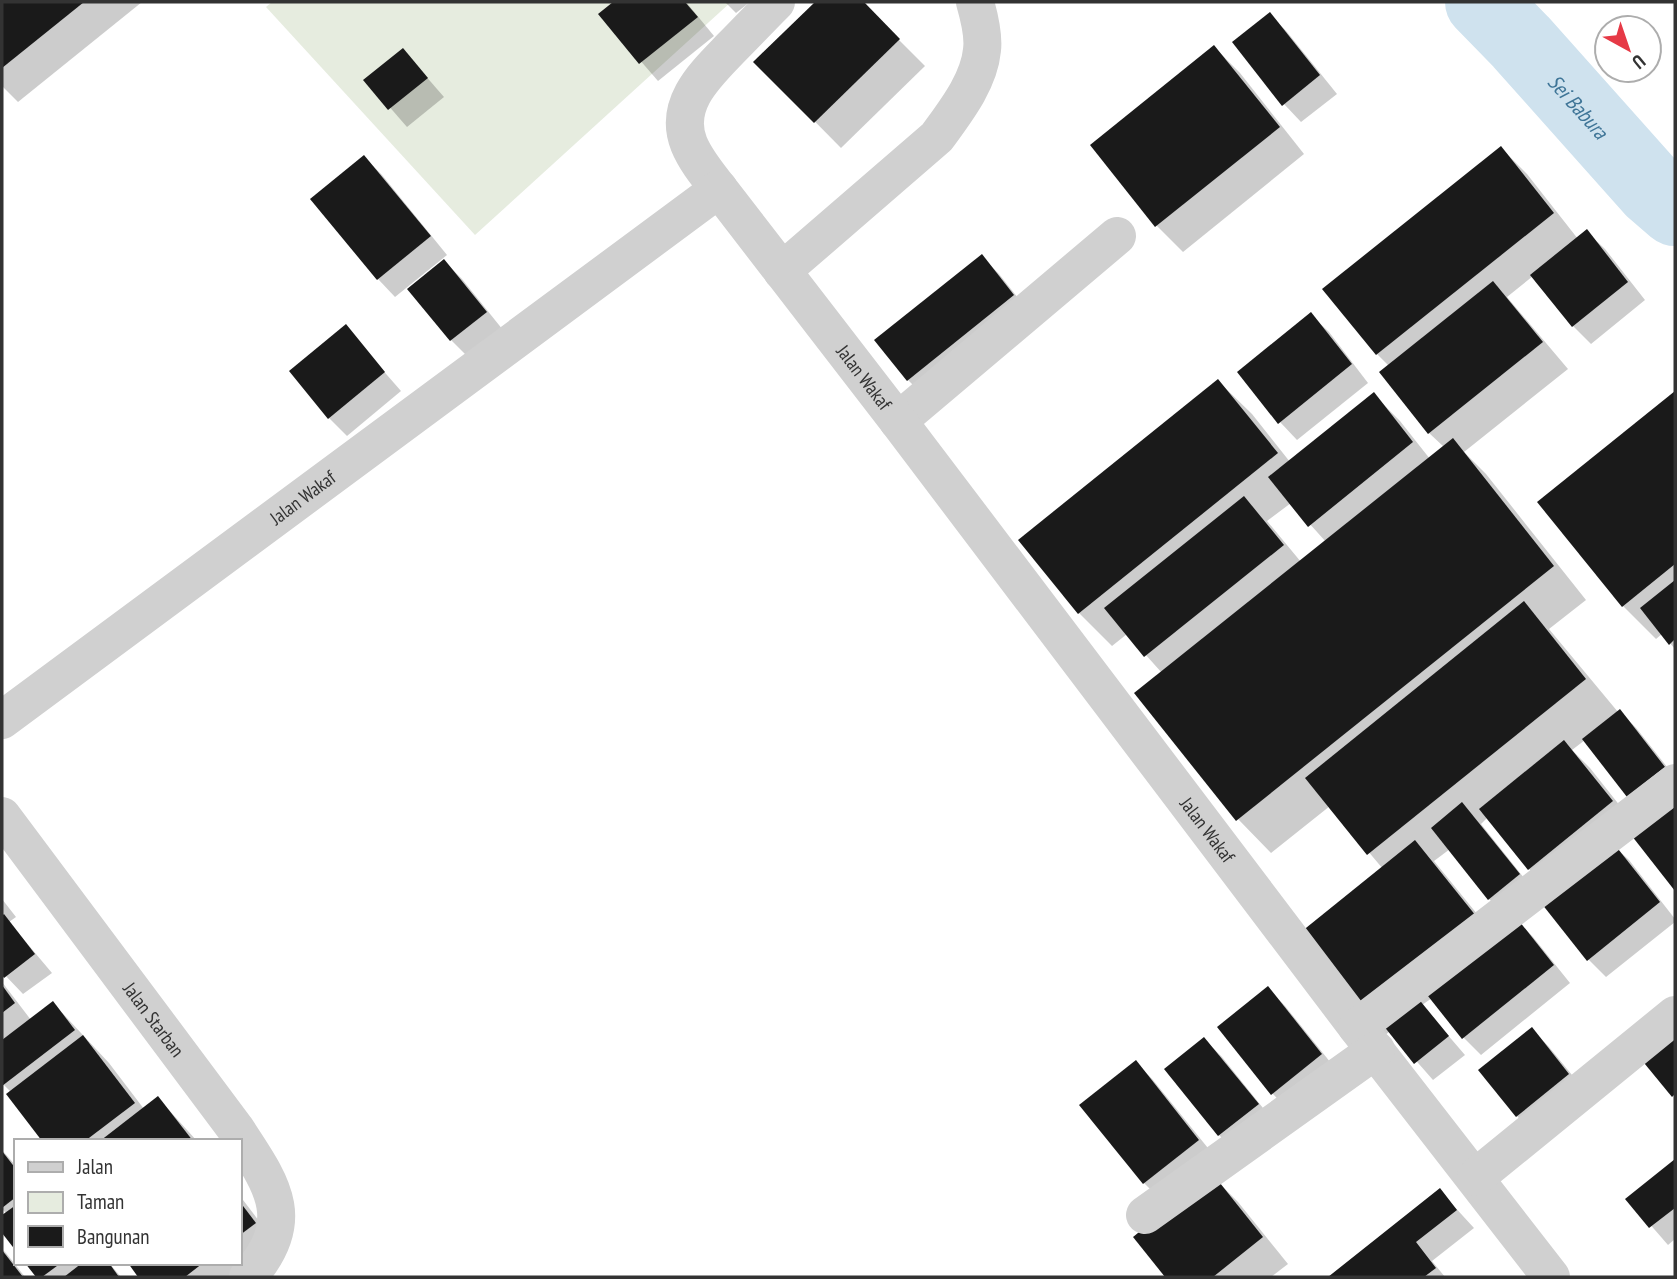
<svg xmlns="http://www.w3.org/2000/svg" width="1677" height="1279" font-family="'PT Sans Narrow',sans-serif">
	<style>
		.green { fill: #e6ecdf }
		.shadow { fill: #0003; fill-rule: evenodd }
		.lines { fill: none; stroke-linecap: round; stroke-linejoin: round }
		.river { stroke: #cfe2ee; stroke-width: 74 }
		.building { fill: #1a1a1a }
		.minor { stroke: #d0d0d0; stroke-width: 38 }
		.labels { text-anchor: middle; dominant-baseline: central; stroke-width: 7; stroke-linejoin: round; paint-order: stroke }
		.street-label { font-size: 19px; fill: #333; stroke: #fff }
		.water-label { font-size: 21px; font-style: italic; fill: #3f7597; stroke: #fff }
	</style>
	<rect width="100%" height="100%" fill="#fff"/>
	<polygon class="green" points="272,2 731,2 475,235 266,7"/>
	<g class="shadow">
		<polygon points="2,2 142,2 18,102 2,86"/>
		<polygon points="615,2 686,2 714,36 658,81 600,14"/>
		<polygon points="725,2 750,2 736,13"/>
		<polygon points="818,2 861,2 925,66 841,148 756,62"/>
		<polygon points="1270,14 1287,32 1337,94 1301,122 1284,104"/>
		<polygon points="1214,47 1240,73 1304,154 1183,252 1157,226 1092,146"/>
		<polygon points="403,50 444,97 407,127 366,80"/>
		<path d="M1501,148L1527,174L1578,239L1587,232L1605,249L1645,300L1591,344L1573,326L1533,276L1507,297L1568,369L1464,452L1486,474L1586,600L1549,629L1618,712L1620,711L1637,729L1675,777L1585,740L1572,750L1590,768L1636,826L1675,796V888L1632,833L1615,847L1629,860L1675,919V922L1606,977L1589,960L1541,899L1551,891L1529,869L1488,817L1481,824L1536,893L1507,916L1489,899L1450,849L1434,861L1495,936L1516,919L1533,937L1570,983L1481,1055L1463,1037L1432,998L1422,1005L1465,1055L1433,1080L1390,1031L1383,1037V869L1330,806L1271,853L1238,819L1162,673L1127,634L1112,646L1079,613L1218,381L1252,414L1290,462L1374,395L1400,421L1430,459L1444,447L1429,433L1389,366L1377,354ZM1291,503L1326,542L1301,562L1267,521Z"/>
		<polygon points="364,157 382,175 447,255 395,297 378,279 313,199"/>
		<polygon points="982,257 999,274 1030,313 925,397 908,380"/>
		<polygon points="444,261 462,279 503,330 469,358 451,340 410,290"/>
		<polygon points="1311,315 1329,332 1368,383 1297,440 1280,422"/>
		<polygon points="345,327 401,391 347,436 329,418"/>
		<polygon points="1675,394 1675,649 1662,634 1656,639 1623,606 1539,502"/>
		<polygon points="2,899 16,917 9,922 52,973 23,994 2,972"/>
		<polygon points="2,982 31,1020 53,1003 109,1063 144,1109 158,1098 197,1141 44,1141 11,1092 2,1083"/>
		<polygon points="1268,988 1285,1006 1339,1073 1290,1112 1273,1094 1219,1028"/>
		<polygon points="1532,1029 1549,1047 1586,1092 1534,1134 1517,1116"/>
		<polygon points="1204,1039 1222,1057 1275,1123 1237,1153 1219,1135 1167,1069"/>
		<polygon points="1136,1062 1153,1080 1216,1158 1162,1201 1144,1183 1081,1105"/>
		<polygon points="2,1150 16,1166 16,1248 5,1234 2,1236 2,1217 7,1214 2,1209"/>
		<polygon points="1675,1161 1675,1239 1668,1245 1628,1199"/>
		<polygon points="1212,1176 1238,1202 1288,1264 1271,1277 1167,1277 1135,1237"/>
		<polygon points="1440,1191 1474,1228 1432,1261 1445,1277 1331,1277"/>
		<polygon points="240,1196 281,1250 245,1277 140,1277 130,1263 240,1263"/>
		<polygon points="2,1249 6,1253 25,1277 2,1277"/>
		<polygon points="27,1263 109,1263 121,1277 38,1277"/>
	</g>
	<g class="lines">
		<path class="river" id="s1" d="M1482,2L1521,42L1653,190L1675,209"/>
	</g>
	<g class="building">
		<polygon points="2,2 84,2 2,68"/>
		<polygon points="613,2 685,2 698,17 639,64 598,14"/>
		<polygon points="815,2 864,2 900,39 814,123 753,62"/>
		<polygon points="1270,12 1320,75 1282,106 1232,42"/>
		<polygon points="1214,45 1280,127 1155,227 1090,145"/>
		<polygon points="403,48 428,78 388,110 363,80"/>
		<polygon points="1501,146 1554,213 1376,355 1322,289"/>
		<polygon points="364,155 431,236 377,280 310,199"/>
		<polygon points="1587,229 1628,282 1572,327 1530,275"/>
		<polygon points="982,254 1014,295 907,381 874,340"/>
		<polygon points="444,259 487,312 450,341 407,289"/>
		<polygon points="1493,281 1543,342 1428,434 1379,372"/>
		<polygon points="1311,312 1352,364 1278,424 1237,372"/>
		<polygon points="346,324 385,372 328,419 289,371"/>
		<polygon points="1218,379 1278,453 1078,614 1018,540"/>
		<polygon points="1675,391 1675,564 1622,607 1537,502"/>
		<polygon points="1374,392 1413,442 1308,527 1268,477"/>
		<polygon points="1453,438 1554,566 1236,821 1134,693"/>
		<polygon points="1244,496 1284,545 1144,657 1104,608"/>
		<polygon points="1675,580 1675,639 1669,645 1640,608"/>
		<polygon points="1524,601 1586,679 1367,855 1305,778"/>
		<polygon points="1620,709 1665,767 1627,797 1582,739"/>
		<polygon points="1564,740 1613,801 1528,870 1479,809"/>
		<polygon points="1675,793 1675,891 1628,831"/>
		<polygon points="1462,802 1520,874 1488,900 1431,828"/>
		<polygon points="1415,840 1476,916 1356,1012 1296,936"/>
		<polygon points="1611,840 1660,902 1587,961 1538,899"/>
		<polygon points="4,914 35,954 4,978 2,975 2,916"/>
		<polygon points="1516,917 1554,965 1462,1039 1424,991"/>
		<polygon points="2,985 15,1003 2,1013"/>
		<polygon points="1268,986 1322,1054 1271,1095 1217,1027"/>
		<polygon points="1417,997 1449,1036 1414,1064 1383,1025"/>
		<polygon points="53,1001 75,1030 2,1086 2,1040"/>
		<polygon points="1532,1027 1569,1074 1516,1117 1478,1070"/>
		<polygon points="1675,1029 1675,1094 1672,1097 1640,1058"/>
		<polygon points="83,1035 135,1103 85,1141 42,1141 6,1094"/>
		<polygon points="1204,1037 1259,1104 1218,1136 1164,1069"/>
		<polygon points="1136,1060 1199,1140 1143,1184 1079,1105"/>
		<polygon points="158,1096 193,1141 100,1141"/>
		<polygon points="2,1151 16,1169 16,1197 2,1208"/>
		<polygon points="1675,1159 1675,1208 1649,1228 1625,1199"/>
		<polygon points="1212,1173 1263,1237 1213,1277 1165,1277 1133,1237"/>
		<polygon points="1440,1188 1457,1210 1416,1242 1436,1268 1424,1277 1328,1277"/>
		<polygon points="240,1202 256,1223 240,1235"/>
		<polygon points="16,1205 16,1251 2,1233 2,1215"/>
		<polygon points="2,1250 23,1277 2,1277"/>
		<polygon points="25,1263 61,1263 42,1277 36,1277"/>
		<polygon points="82,1263 109,1263 119,1277 64,1277"/>
		<polygon points="128,1263 203,1263 185,1277 138,1277"/>
	</g>
	<g class="lines">
		<g class="minor">
			<path d="M719,189C708,175 696,161 689,144C673,104 706,74 731,48C746,33 761,17 776,2"/>
			<path d="M782,271L937,137C955,112 979,82 982,50C984,35 979,16 975,2"/>
			<polyline points="898,421 1117,236"/>
			<path id="s2" d="M2,720L719,189L898,421L1357,1027L1551,1277"/>
			<path id="s3" d="M2,816L235,1128C271,1183 300,1219 248,1277"/>
			<polyline points="1357,1027 1675,783"/>
			<polyline points="1476,1177 1675,1015"/>
			<polyline points="1145,1215 1376,1050"/>
		</g>
	</g>
	<g class="labels">
		<g class="street-label">
			<text stroke="none"><textPath href="#s2" startOffset="1130">Jalan Wakaf</textPath></text>
			<text stroke="none"><textPath href="#s2" startOffset="374">Jalan Wakaf</textPath></text>
			<text stroke="none"><textPath href="#s2" startOffset="1698">Jalan Wakaf</textPath></text>
			<text stroke="none"><textPath href="#s3" startOffset="254">Jalan Starban</textPath></text>
		</g>
		<g class="water-label">
			<text stroke="none"><textPath href="#s1" startOffset="142">Sei Babura</textPath></text>
		</g>
	</g>
	<rect width="1677" height="1279" fill="none" stroke="#333333" stroke-width="7"/>
	<rect x="14" y="1139" width="228" height="126" fill="#ffffff" stroke="#adadad" stroke-width="2"/>
	<rect x="28" y="1162" width="35" height="10" fill="#d0d0d0" stroke="#adadad" stroke-width="2"/>
	<text x="77" y="1174" font-size="21" fill="#333333">Jalan</text>
	<rect x="28" y="1192" width="35" height="21" fill="#e6ecdf" stroke="#adadad" stroke-width="2"/>
	<text x="77" y="1209" font-size="21" fill="#333333">Taman</text>
	<rect x="28" y="1226" width="35" height="21" fill="#1a1a1a" stroke="#adadad" stroke-width="2"/>
	<text x="77" y="1244" font-size="21" fill="#333333">Bangunan</text>
	<g transform="translate(1628 49) rotate(140)"><circle r="33" fill="#ffffff" stroke="#adadad" stroke-width="2"/>
	<path d="M0-5L12 26L0 18L-12 26Z" fill="#e63946"/>
	<text y="-10" font-size="19" font-weight="bold" text-anchor="middle" fill="#333333">U</text>
	</g>
</svg>
